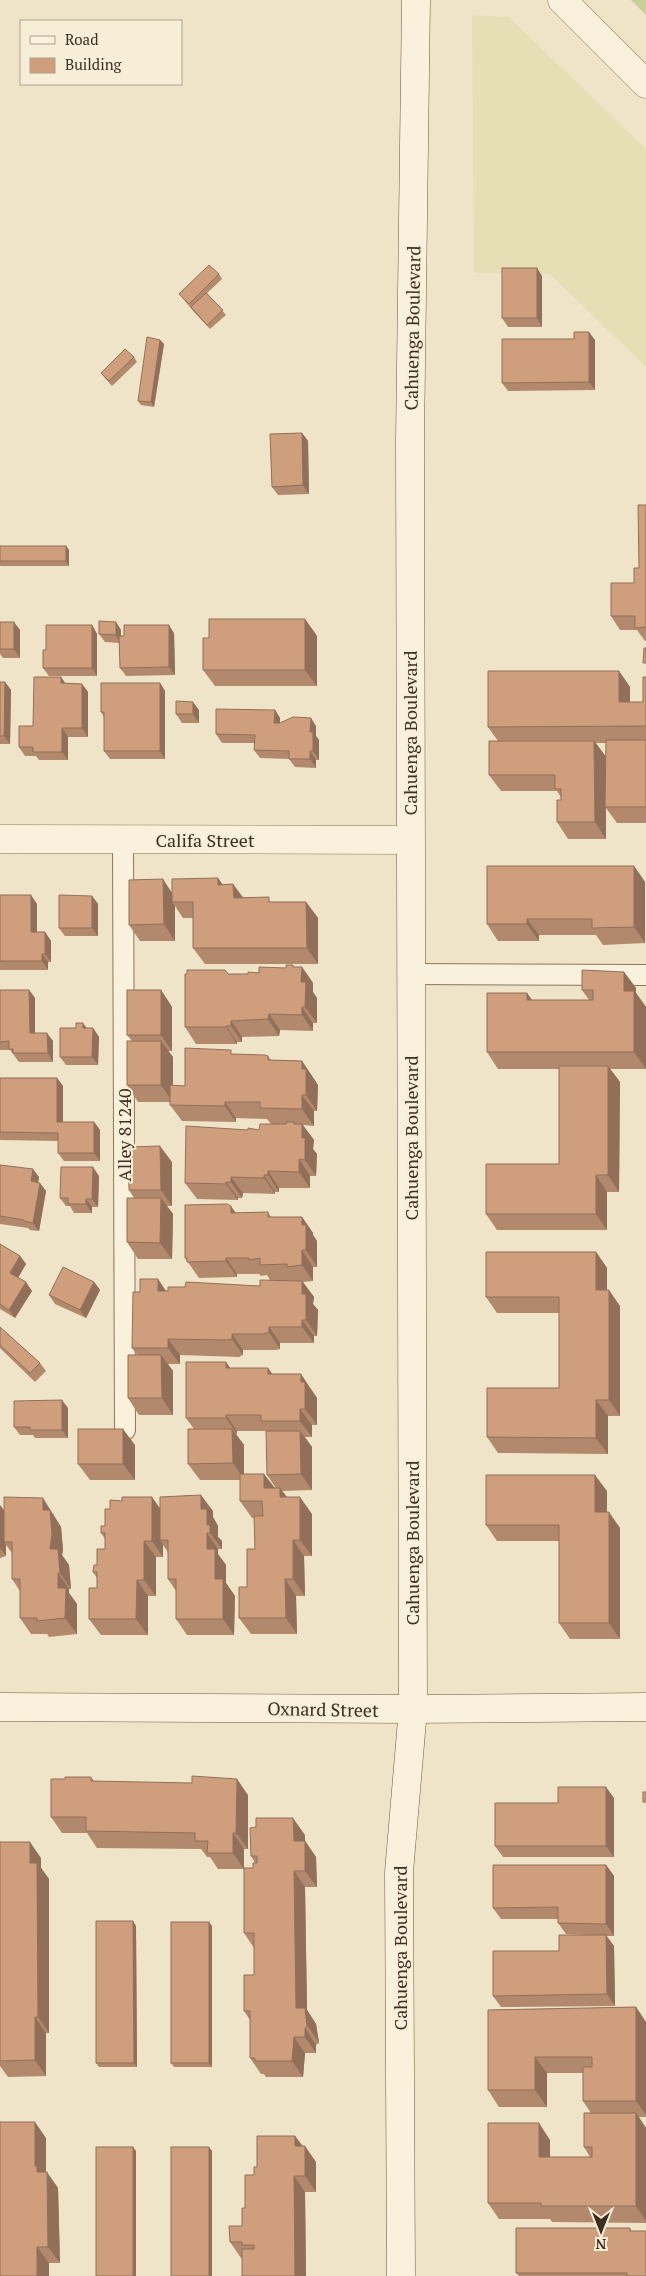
<svg xmlns="http://www.w3.org/2000/svg" width="646" height="2276" font-family="'PT Serif',serif">
	<style>
		.farmland { fill: #e6deb5 }
		.green { fill: #c9cf9b }
		.lines { fill: none; stroke-linecap: round; stroke-linejoin: round }
		.service-casing { stroke: #8d765c; stroke-width: 22 }
		.minor-casing { stroke: #8d765c; stroke-width: 29 }
		.secondary-casing { stroke: #6f573f; stroke-width: 29 }
		.service { stroke: #faf1dc; stroke-width: 20 }
		.minor { stroke: #faf1dc; stroke-width: 28 }
		.secondary { stroke: #faf1dc; stroke-width: 28 }
		.wall { fill: #b2896c; fill-rule: evenodd }
		.shaded-wall { fill: #916f58 }
		.building { fill: #cf9f7d; stroke: #916f58 }
		.labels { text-anchor: middle; dominant-baseline: central; stroke-width: 4; stroke-linejoin: round; paint-order: stroke }
		.street-label { font-size: 18px; fill: #3d2e20; stroke: #f7eed8 }
	</style>
	<rect width="100%" height="100%" fill="#f0e4c8"/>
	<polygon class="farmland" points="472,15 509,17 646,149 646,367 550,274 474,273"/>
	<polygon class="green" points="631,0 646,0 646,15"/>
	<g class="lines">
		<g class="service-casing">
			<g id="service">
				<polyline points="123,840 125,1430"/>
				<polyline points="411,974 646,975"/>
			</g>
		</g>
		<g class="minor-casing">
			<g id="minor">
				<polyline points="562,0 646,84"/>
				<polyline points="0,839 410,840"/>
			</g>
		</g>
		<g class="secondary-casing">
			<g id="secondary">
				<polyline points="0,1707 413,1709 646,1707"/>
				<polyline points="401,2276 399,1872 413,1709 410,440 416,0"/>
			</g>
		</g>
		<use href="#service" class="service"/>
		<use href="#minor" class="minor"/>
		<use href="#secondary" class="secondary"/>
	</g>
	<g class="wall">
		<polygon points="219,274 222,279 207,293 226,315 210,329 194,312 179,294"/>
		<polygon points="542,276 542,327 508,327 502,318"/>
		<polygon points="574,339 595,340 595,390 508,391 502,383"/>
		<polygon points="160,340 164,344 154,407 141,405 138,401"/>
		<polygon points="134,357 137,362 112,386 104,377 101,373"/>
		<polygon points="302,433 308,441 309,494 278,495 272,487"/>
		<polygon points="646,505 646,641 645,641 637,630 620,630 611,616 634,583 639,568"/>
		<polygon points="0,546 66,546 69,550 69,566 0,566"/>
		<polygon points="305,619 317,636 317,686 215,686 203,670 209,638"/>
		<polygon points="0,622 20,630 20,658 3,658 0,654"/>
		<polygon points="116,622 121,630 121,636 174,633 175,675 126,676 120,668 120,643 105,642 99,634"/>
		<polygon points="92,625 97,634 97,676 49,676 43,668 46,650"/>
		<path d="M619,671L630,687V702H643L646,677V823H617L606,808V839H568L557,822L561,800V797L557,791H501L489,775L498,741L488,727ZM596,743H606V757Z"/>
		<polygon points="61,677 65,683 82,684 88,692 88,737 68,737 68,760 39,760 36,756 25,756 19,747 33,726"/>
		<polygon points="0,682 5,682 11,690 10,744 0,744"/>
		<polygon points="160,683 165,691 165,759 110,759 104,751 104,717 101,712"/>
		<polygon points="199,710 199,723 182,723 176,714"/>
		<polygon points="275,710 280,718 280,723 316,726 316,736 319,740 319,760 316,760 316,768 295,767 289,759 260,758 254,750 254,743 222,743 216,734"/>
		<polygon points="634,866 645,882 645,943 603,945 596,935 539,935 539,941 498,941 487,924"/>
		<polygon points="218,878 222,884 233,884 243,897 272,902 306,902 318,918 318,964 205,964 193,948 193,918 183,918 175,906 175,941 140,941 129,925 172,892"/>
		<polygon points="0,895 37,904 37,932 45,932 51,941 51,962 48,962 48,970 0,970"/>
		<polygon points="92,896 98,904 98,936 65,936 59,928"/>
		<polygon points="302,967 313,983 313,992 317,998 317,1023 313,1023 313,1031 280,1030 279,1036 242,1037 242,1042 237,1042 237,1044 196,1044 185,1027 228,974 248,974 286,968"/>
		<polygon points="624,972 636,988 636,993 646,1007 646,1069 610,1069 620,1082 619,1192 607,1192 607,1230 497,1230 486,1214 559,1164 559,1069 498,1069 487,1052 527,993 532,1000 589,1000 582,990"/>
		<polygon points="0,990 29,990 35,998 35,1033 53,1041 53,1062 19,1062 10,1050 0,1050"/>
		<polygon points="161,990 172,1007 172,1051 168,1051 173,1057 173,1086 185,1086 233,1054 268,1056 271,1060 302,1061 318,1085 317,1111 314,1111 314,1126 303,1125 314,1140 313,1149 317,1154 316,1176 310,1176 310,1188 279,1188 279,1192 275,1192 275,1194 243,1193 242,1198 238,1198 238,1200 197,1199 185,1183 248,1130 259,1130 271,1124 267,1119 236,1118 236,1122 182,1121 170,1105 170,1102 138,1102 127,1085 132,1041 127,1035"/>
		<polygon points="87,1028 93,1028 99,1037 98,1065 66,1065 60,1057"/>
		<polygon points="0,1078 57,1078 63,1086 63,1122 94,1122 100,1130 100,1161 64,1161 58,1153 58,1141 0,1140"/>
		<polygon points="172,1162 172,1206 167,1206 173,1214 172,1259 138,1259 127,1242 134,1198 129,1190"/>
		<polygon points="0,1165 39,1177 38,1182 46,1191 39,1231 30,1230 28,1228 0,1224"/>
		<polygon points="99,1176 98,1207 92,1207 92,1213 74,1213 70,1206 66,1206 60,1198"/>
		<polygon points="268,1212 271,1217 302,1217 313,1233 313,1235 317,1241 317,1267 313,1267 313,1281 303,1282 314,1297 313,1304 318,1310 317,1336 314,1336 314,1343 280,1343 280,1349 276,1350 243,1350 243,1355 239,1357 180,1355 180,1364 168,1364 173,1371 173,1415 139,1415 128,1398 137,1355 132,1348 140,1292 158,1279 166,1291 260,1286 270,1280 267,1275 261,1276 259,1274 237,1274 237,1277 199,1278 185,1258 235,1213"/>
		<polygon points="0,1244 20,1256 26,1264 18,1278 32,1291 15,1318 0,1309"/>
		<polygon points="596,1252 607,1268 607,1290 620,1306 620,1416 608,1416 608,1454 498,1453 487,1437 559,1388 559,1313 497,1313 486,1297"/>
		<polygon points="94,1282 100,1290 86,1318 55,1304 49,1295"/>
		<polygon points="0,1327 40,1363 46,1371 35,1382 0,1348"/>
		<path d="M226,1362L230,1368H268L272,1374L312,1391L317,1398V1425H312V1437H305L312,1447V1490L282,1491L287,1497L312,1514V1556H304L305,1596H296L297,1634H251L239,1618L247,1587L255,1549L254,1518H252L240,1501V1480H200L188,1464L194,1429L186,1418ZM237,1431H268L267,1475L276,1488H275L264,1474H244V1445L236,1434H237Z"/>
		<polygon points="68,1408 68,1438 35,1438 33,1435 20,1435 14,1427"/>
		<polygon points="135,1445 135,1480 90,1480 78,1464"/>
		<polygon points="607,1491 607,1512 620,1528 620,1639 570,1639 559,1623 559,1541 497,1541 486,1525"/>
		<polygon points="0,1505 4,1511 54,1514 54,1516 61,1527 63,1550 62,1555 69,1565 71,1589 69,1589 69,1593 77,1604 77,1634 49,1637 47,1634 31,1634 20,1618 20,1591 12,1579 12,1553 6,1545 6,1556 0,1558"/>
		<polygon points="160,1508 213,1511 213,1517 218,1526 218,1537 222,1541 222,1549 218,1549 218,1554 226,1565 226,1583 235,1596 234,1635 187,1635 176,1619 176,1591 168,1579 168,1552 163,1545 163,1557 156,1557 156,1596 148,1596 148,1635 101,1635 89,1619 97,1588 97,1578 93,1572 105,1549 105,1539 101,1533 105,1526"/>
		<polygon points="91,1777 94,1781 248,1795 248,1849 244,1849 244,1868 253,1868 255,1863 251,1856 305,1835 305,1841 316,1857 317,1887 305,1887 307,2010 316,2024 319,2043 316,2045 316,2053 305,2053 303,2077 266,2077 264,2074 261,2074 250,2058 250,2020 244,2011 254,1975 254,1948 244,1933 244,1869 218,1869 210,1857 207,1857 201,1849 97,1848 87,1833 62,1833 51,1817 65,1779"/>
		<polygon points="614,1798 614,1857 503,1857 495,1846"/>
		<polygon points="0,1842 41,1858 41,1868 49,1879 49,2033 46,2033 46,2076 8,2077 0,2066"/>
		<polygon points="606,1865 614,1876 614,1936 606,1936 614,1946 615,2006 501,2007 493,1996 559,1951 587,1935 566,1934 558,1923 558,1919 501,1919 493,1908"/>
		<polygon points="136,1926 137,2067 99,2067 96,2063"/>
		<polygon points="212,1926 212,2067 174,2067 171,2063"/>
		<polygon points="636,2007 646,2022 646,2117 639,2117 646,2128 646,2223 552,2222 550,2219 499,2219 488,2203 550,2140 550,2157 590,2157 584,2147 591,2113 583,2101 583,2073 547,2073 547,2107 499,2107 488,2090 488,2010"/>
		<polygon points="295,2136 302,2146 316,2162 316,2192 305,2192 306,2276 241,2258 230,2242 242,2226 245,2208 257,2167"/>
		<polygon points="46,2138 46,2172 58,2188 60,2263 49,2263 49,2276 0,2276"/>
		<polygon points="630,2228 646,2276 519,2276 516,2273"/>
	</g>
	<g class="shaded-wall">
		<polygon points="537,268 542,276 542,327 537,318"/>
		<polygon points="589,332 595,340 595,390 589,382"/>
		<polygon points="160,340 164,344 154,407 151,402"/>
		<polygon points="302,433 308,441 309,494 303,485"/>
		<polygon points="66,546 69,550 69,566 66,561"/>
		<polygon points="305,619 317,636 317,686 305,670"/>
		<polygon points="14,622 20,630 20,658 14,649"/>
		<polygon points="116,622 121,630 121,643 116,635"/>
		<polygon points="92,625 97,634 97,676 92,668"/>
		<polygon points="169,625 174,633 175,675 169,667"/>
		<polygon points="619,671 630,687 630,719 619,702"/>
		<polygon points="61,677 67,686 61,683"/>
		<polygon points="5,682 11,690 10,744 4,736"/>
		<polygon points="160,683 165,691 165,759 160,751"/>
		<polygon points="82,684 88,692 88,737 82,728"/>
		<polygon points="193,702 199,710 199,723 193,714"/>
		<polygon points="275,710 280,718 280,732 274,723"/>
		<polygon points="311,718 316,726 316,736 319,740 319,760 313,751 310,732"/>
		<polygon points="62,728 68,737 68,760 62,752"/>
		<polygon points="594,741 606,757 606,839 595,822"/>
		<polygon points="310,751 316,760 316,768 310,759"/>
		<polygon points="634,866 645,882 645,943 634,927"/>
		<polygon points="218,878 229,894 218,885"/>
		<polygon points="163,879 174,896 172,902 175,906 175,941 164,924"/>
		<polygon points="233,884 244,900 234,898"/>
		<polygon points="31,895 37,904 37,941 31,932"/>
		<polygon points="92,896 98,904 98,936 92,928"/>
		<polygon points="306,902 318,918 318,964 307,948"/>
		<polygon points="527,919 539,935 539,941 527,924"/>
		<polygon points="45,932 51,941 51,962 45,954"/>
		<polygon points="42,954 48,962 48,970 42,961"/>
		<polygon points="293,965 301,978 302,967 313,983 313,992 317,998 317,1023 305,1007"/>
		<polygon points="624,972 636,988 636,993 646,1007 646,1069 634,1052 624,991"/>
		<polygon points="29,990 35,998 35,1041 30,1033"/>
		<polygon points="161,990 172,1007 172,1051 161,1035"/>
		<polygon points="527,993 538,1009 527,1000"/>
		<polygon points="302,1007 313,1023 313,1031 302,1015"/>
		<polygon points="269,1014 280,1030 279,1036 268,1019"/>
		<polygon points="231,1021 242,1037 242,1042 231,1026"/>
		<polygon points="83,1023 89,1031 83,1028"/>
		<polygon points="226,1026 237,1042 237,1044 226,1027"/>
		<polygon points="93,1028 99,1037 98,1065 92,1057"/>
		<polygon points="47,1033 53,1041 53,1062 48,1053"/>
		<polygon points="161,1041 173,1057 173,1102 161,1085"/>
		<polygon points="302,1061 318,1085 317,1111 306,1095 302,1069"/>
		<polygon points="608,1066 620,1082 619,1192 608,1175"/>
		<polygon points="57,1078 63,1086 63,1131 57,1122"/>
		<polygon points="302,1095 314,1111 314,1126 302,1109"/>
		<polygon points="225,1102 236,1118 236,1122 225,1106"/>
		<polygon points="94,1122 100,1130 100,1161 94,1153"/>
		<polygon points="294,1122 302,1133 302,1124 314,1140 313,1149 317,1154 316,1176 305,1160 302,1138 294,1124"/>
		<polygon points="160,1146 172,1162 172,1206 161,1190"/>
		<polygon points="299,1159 310,1176 310,1188 299,1172"/>
		<polygon points="93,1167 99,1176 98,1207 92,1199"/>
		<polygon points="33,1169 39,1177 37,1190 31,1181"/>
		<polygon points="268,1171 279,1188 279,1192 268,1175"/>
		<polygon points="264,1175 275,1192 275,1194 264,1178"/>
		<polygon points="596,1175 607,1192 607,1230 596,1214"/>
		<polygon points="231,1177 243,1193 242,1198 231,1182"/>
		<polygon points="226,1182 238,1198 238,1200 226,1184"/>
		<polygon points="40,1183 46,1191 39,1231 33,1223"/>
		<polygon points="161,1198 173,1214 172,1259 160,1243"/>
		<polygon points="86,1199 92,1207 92,1213 86,1204"/>
		<polygon points="231,1206 242,1222 231,1213"/>
		<polygon points="302,1217 313,1233 313,1235 317,1241 317,1267 306,1250 302,1225"/>
		<polygon points="302,1250 313,1267 313,1281 302,1265"/>
		<polygon points="596,1252 607,1268 607,1306 596,1290"/>
		<polygon points="20,1256 26,1264 16,1281 10,1273"/>
		<polygon points="226,1258 237,1274 237,1277 226,1261"/>
		<polygon points="158,1279 169,1296 158,1291"/>
		<polygon points="302,1281 314,1297 313,1304 318,1310 317,1336 306,1320 302,1294"/>
		<polygon points="26,1282 32,1291 15,1318 9,1310"/>
		<polygon points="94,1282 100,1290 86,1318 80,1310"/>
		<polygon points="609,1290 620,1306 620,1416 609,1400"/>
		<polygon points="302,1320 314,1336 314,1343 302,1327"/>
		<polygon points="269,1327 280,1343 280,1349 269,1332"/>
		<polygon points="232,1334 243,1350 243,1355 232,1339"/>
		<polygon points="168,1339 180,1355 180,1364 168,1348"/>
		<polygon points="161,1355 173,1371 173,1415 162,1398"/>
		<polygon points="226,1362 237,1378 226,1368"/>
		<polygon points="268,1368 279,1384 268,1374"/>
		<polygon points="301,1374 317,1398 317,1425 305,1409 301,1382"/>
		<polygon points="62,1400 68,1408 68,1438 62,1430"/>
		<polygon points="596,1400 608,1416 608,1454 596,1438"/>
		<polygon points="300,1409 312,1425 312,1437 300,1421"/>
		<polygon points="226,1415 237,1431 237,1434 226,1418"/>
		<polygon points="123,1429 135,1445 135,1480 123,1464"/>
		<polygon points="232,1429 244,1445 244,1479 233,1463"/>
		<polygon points="300,1431 312,1447 312,1490 301,1474"/>
		<polygon points="264,1474 276,1490 264,1488"/>
		<polygon points="595,1475 607,1491 607,1528 595,1512"/>
		<polygon points="280,1488 292,1504 280,1497"/>
		<polygon points="201,1495 213,1511 213,1517 218,1526 218,1537 222,1541 222,1549 210,1533 201,1509"/>
		<polygon points="152,1497 164,1514 160,1540 163,1545 163,1557 152,1541"/>
		<polygon points="300,1497 312,1514 312,1556 300,1540"/>
		<polygon points="43,1498 61,1527 63,1550 62,1555 69,1565 71,1589 60,1573 50,1549 43,1510"/>
		<polygon points="0,1505 6,1513 4,1542 6,1545 6,1556 0,1548"/>
		<polygon points="609,1512 620,1528 620,1639 609,1623"/>
		<polygon points="207,1533 218,1549 218,1554 226,1565 226,1583 235,1596 234,1635 223,1619 215,1579 207,1549"/>
		<polygon points="293,1540 304,1556 305,1596 293,1579"/>
		<polygon points="144,1541 156,1557 156,1596 144,1580"/>
		<polygon points="58,1573 69,1589 69,1593 77,1604 77,1634 65,1618 58,1588"/>
		<polygon points="285,1579 296,1596 297,1634 286,1618"/>
		<polygon points="137,1580 148,1596 148,1635 136,1619"/>
		<polygon points="237,1779 248,1795 248,1849 236,1833"/>
		<polygon points="606,1787 614,1798 614,1857 606,1846"/>
		<polygon points="293,1818 305,1835 305,1857 294,1841"/>
		<polygon points="233,1833 244,1849 244,1869 233,1853"/>
		<polygon points="305,1841 316,1857 317,1887 305,1871"/>
		<polygon points="30,1842 41,1858 41,1868 49,1879 49,2033 38,2017 30,1863"/>
		<polygon points="606,1865 614,1876 614,1936 606,1924"/>
		<polygon points="294,1871 305,1887 307,2010 316,2024 319,2043 296,2008"/>
		<polygon points="133,1921 136,1926 137,2067 134,2063"/>
		<polygon points="209,1922 212,1926 212,2067 209,2063"/>
		<polygon points="606,1935 614,1946 615,2006 607,1994"/>
		<polygon points="636,2007 646,2022 646,2115 636,2101"/>
		<polygon points="35,2017 46,2033 46,2076 35,2060"/>
		<polygon points="305,2028 316,2045 316,2053 305,2037"/>
		<polygon points="294,2037 305,2053 303,2077 292,2061"/>
		<polygon points="535,2057 547,2073 547,2107 535,2090"/>
		<polygon points="636,2113 646,2128 646,2221 636,2206"/>
		<polygon points="35,2122 46,2138 46,2179 47,2172 58,2188 60,2263 48,2247 37,2172 35,2166"/>
		<polygon points="539,2123 550,2140 550,2173 539,2157"/>
		<polygon points="295,2136 305,2149 305,2146 316,2162 316,2192 305,2176 295,2146"/>
		<polygon points="133,2147 136,2151 136,2276 133,2276"/>
		<polygon points="209,2147 212,2151 212,2276 209,2276"/>
		<polygon points="294,2176 305,2192 306,2276 295,2276"/>
		<polygon points="37,2247 49,2263 49,2276 37,2276"/>
	</g>
	<g class="building">
		<polygon points="209,265 219,274 189,304 179,294"/>
		<rect x="502" y="268" width="35" height="50"/>
		<polygon points="206,293 223,310 207,325 191,307"/>
		<polygon points="574,332 589,332 589,382 502,383 502,339 574,339"/>
		<polygon points="147,337 160,340 151,402 138,401"/>
		<polygon points="125,349 134,357 109,381 101,373"/>
		<polygon points="302,433 303,485 272,487 270,434"/>
		<polygon points="638,505 646,505 646,627 635,628 635,616 611,616 611,583 634,583 634,568 639,568"/>
		<rect x="0" y="546" width="66" height="15"/>
		<polygon points="209,619 305,619 305,670 203,670 203,638 209,638"/>
		<polygon points="99,621 116,622 116,635 99,634"/>
		<rect x="0" y="622" width="14" height="27"/>
		<polygon points="46,625 92,625 92,668 43,668 43,650 46,650"/>
		<polygon points="124,625 169,625 169,667 120,668 119,636 124,636"/>
		<polygon points="644,648 646,648 646,663 643,663"/>
		<polygon points="488,671 619,671 619,702 643,702 643,677 646,677 646,726 488,727"/>
		<polygon points="34,677 61,677 61,683 82,684 82,728 62,728 62,752 33,752 33,747 19,747 19,726 33,726"/>
		<polygon points="0,682 5,682 4,736 0,736"/>
		<polygon points="101,683 160,683 160,751 104,751 104,712 101,712"/>
		<polygon points="176,701 193,702 193,714 176,714"/>
		<polygon points="216,709 275,710 274,723 280,723 293,717 311,718 310,732 313,732 313,751 310,751 310,759 289,759 289,751 254,750 255,735 216,734"/>
		<polygon points="606,740 646,740 646,807 605,807"/>
		<polygon points="489,741 594,741 595,822 557,822 557,800 561,800 561,789 555,789 555,775 489,775"/>
		<polygon points="487,866 634,866 634,927 592,928 592,919 527,919 527,924 487,924"/>
		<polygon points="218,878 218,885 233,884 234,898 269,897 269,902 306,902 307,948 193,948 193,902 172,902 172,879"/>
		<polygon points="163,879 164,924 129,925 129,880"/>
		<polygon points="0,895 31,895 31,932 45,932 45,954 42,954 42,961 0,961"/>
		<polygon points="59,895 92,896 92,928 59,928"/>
		<polygon points="286,965 293,965 293,967 302,967 301,982 306,982 305,1007 302,1007 302,1015 269,1014 268,1019 231,1021 231,1026 226,1026 226,1027 185,1027 185,974 187,974 187,970 225,970 228,974 248,974 248,972 259,973 259,967 286,968"/>
		<polygon points="582,970 624,972 624,991 634,991 634,1052 487,1052 487,993 527,993 527,1000 593,1000 593,990 582,990"/>
		<polygon points="0,990 29,990 30,1033 47,1033 48,1053 13,1053 13,1049 9,1049 9,1041 0,1042"/>
		<rect x="127" y="990" width="34" height="45"/>
		<polygon points="76,1023 83,1023 83,1028 93,1028 92,1057 60,1057 60,1028 76,1028"/>
		<rect x="127" y="1041" width="34" height="44"/>
		<polygon points="185,1048 231,1050 231,1054 265,1055 268,1056 268,1060 302,1061 302,1069 306,1069 306,1095 302,1095 302,1109 260,1108 260,1102 225,1102 225,1106 170,1105 170,1085 185,1086"/>
		<polygon points="559,1066 608,1066 608,1175 596,1175 596,1214 486,1214 486,1164 559,1164"/>
		<polygon points="0,1078 57,1078 57,1122 94,1122 94,1153 58,1153 58,1133 0,1132"/>
		<polygon points="286,1122 294,1122 294,1124 302,1124 302,1138 305,1138 305,1160 299,1159 299,1172 268,1171 268,1175 264,1175 264,1178 231,1177 231,1182 226,1182 226,1184 185,1183 186,1126 248,1130 248,1128 259,1130 260,1124 286,1124"/>
		<polygon points="160,1146 161,1190 129,1190 128,1147"/>
		<polygon points="0,1165 33,1169 31,1181 40,1183 33,1223 24,1221 24,1220 0,1216"/>
		<polygon points="61,1167 93,1167 92,1199 86,1199 86,1204 68,1204 68,1198 60,1198"/>
		<polygon points="127,1198 161,1198 160,1243 127,1242"/>
		<polygon points="227,1204 231,1206 231,1213 268,1212 268,1217 302,1217 302,1225 306,1225 306,1250 302,1250 302,1265 287,1267 287,1264 260,1265 260,1258 249,1260 249,1258 226,1258 226,1261 187,1262 187,1258 185,1258 185,1205"/>
		<polygon points="0,1244 20,1256 10,1273 26,1282 9,1310 0,1304"/>
		<polygon points="486,1252 596,1252 596,1290 609,1290 609,1400 596,1400 596,1438 487,1437 487,1388 559,1388 559,1297 486,1297"/>
		<polygon points="63,1267 94,1282 80,1310 49,1295"/>
		<polygon points="140,1279 158,1279 158,1291 168,1291 168,1287 185,1287 186,1282 260,1286 260,1280 302,1281 302,1294 306,1294 306,1320 302,1320 302,1327 269,1327 269,1332 264,1334 232,1334 232,1339 227,1340 168,1339 168,1348 132,1348 133,1292 140,1292"/>
		<polygon points="0,1327 40,1363 30,1373 0,1345"/>
		<polygon points="128,1355 161,1355 162,1398 128,1398"/>
		<polygon points="186,1362 226,1362 226,1368 268,1368 268,1374 301,1374 301,1382 305,1382 305,1409 300,1409 300,1421 261,1421 261,1415 226,1415 226,1418 186,1418"/>
		<polygon points="62,1400 62,1430 30,1430 30,1427 14,1427 14,1401"/>
		<rect x="78" y="1429" width="45" height="35"/>
		<polygon points="188,1429 232,1429 233,1463 188,1464"/>
		<polygon points="266,1431 300,1431 301,1474 267,1475"/>
		<polygon points="240,1474 264,1474 264,1488 280,1488 280,1497 300,1497 300,1540 293,1540 293,1579 285,1579 286,1618 239,1618 239,1587 247,1587 247,1549 255,1549 254,1516 263,1516 262,1501 240,1501"/>
		<polygon points="486,1475 595,1475 595,1512 609,1512 609,1623 559,1623 559,1525 486,1525"/>
		<polygon points="201,1495 201,1509 207,1509 207,1525 210,1525 210,1533 207,1533 207,1549 215,1549 215,1579 223,1579 223,1619 176,1619 176,1579 168,1579 168,1540 160,1540 160,1497"/>
		<polygon points="4,1497 43,1498 43,1510 50,1510 52,1534 50,1549 58,1549 60,1573 58,1573 58,1588 66,1588 65,1618 37,1621 37,1618 20,1618 20,1579 12,1579 12,1542 4,1542"/>
		<polygon points="122,1497 152,1497 152,1541 144,1541 144,1580 137,1580 136,1619 89,1619 89,1588 97,1588 97,1572 93,1572 94,1565 97,1565 97,1549 105,1549 105,1533 101,1533 101,1526 105,1526 105,1509 110,1509 110,1500 122,1501"/>
		<polygon points="192,1776 237,1779 236,1833 233,1833 233,1853 207,1853 208,1841 195,1841 195,1833 86,1831 86,1817 51,1817 51,1779 65,1779 65,1777 91,1777 91,1781 192,1783"/>
		<polygon points="558,1787 606,1787 606,1846 495,1846 495,1803 558,1803"/>
		<rect x="643" y="1792" width="3" height="10"/>
		<polygon points="256,1818 293,1818 294,1841 305,1841 305,1871 294,1871 296,2008 305,2008 307,2027 305,2028 305,2037 294,2037 292,2061 255,2061 255,2058 250,2058 250,2011 244,2011 244,1975 254,1975 254,1933 244,1933 244,1868 253,1868 253,1863 257,1863 257,1856 251,1856 250,1828 256,1827"/>
		<polygon points="0,1842 30,1842 30,1863 37,1863 38,2017 35,2017 35,2060 0,2061"/>
		<polygon points="493,1865 606,1865 606,1924 558,1923 558,1907 493,1908"/>
		<polygon points="96,1921 133,1921 134,2063 96,2063"/>
		<rect x="171" y="1922" width="38" height="141"/>
		<polygon points="559,1935 606,1935 607,1994 493,1996 493,1951 559,1951"/>
		<polygon points="636,2007 636,2101 583,2101 583,2067 592,2067 592,2057 535,2057 535,2090 488,2090 488,2010"/>
		<polygon points="584,2113 636,2113 636,2206 541,2206 541,2203 488,2203 488,2123 539,2123 539,2157 592,2157 592,2147 584,2147"/>
		<polygon points="0,2122 35,2122 35,2166 37,2166 37,2172 47,2172 48,2247 37,2247 37,2276 0,2276"/>
		<polygon points="257,2136 295,2136 295,2146 305,2146 305,2176 294,2176 295,2276 242,2276 242,2249 254,2249 254,2245 242,2245 242,2242 230,2242 229,2226 242,2226 242,2208 245,2208 245,2175 254,2175 254,2167 257,2167"/>
		<rect x="96" y="2147" width="37" height="129"/>
		<rect x="171" y="2147" width="38" height="129"/>
		<polygon points="516,2228 630,2228 630,2231 646,2231 646,2276 627,2276 627,2273 516,2273"/>
	</g>
	<g class="labels">
		<g class="street-label">
			<text transform="translate(412 328) rotate(-89)">Cahuenga Boulevard</text>
			<text transform="translate(410 733) rotate(-90)">Cahuenga Boulevard</text>
			<text x="205" y="840">Califa Street</text>
			<text transform="translate(124 1135) rotate(-90)">Alley 81240</text>
			<text transform="translate(411 1138) rotate(-90)">Cahuenga Boulevard</text>
			<text transform="translate(412 1543) rotate(-90)">Cahuenga Boulevard</text>
			<text transform="translate(323 1709) rotate(1)">Oxnard Street</text>
			<text transform="translate(400 1948) rotate(-90)">Cahuenga Boulevard</text>
		</g>
	</g>
	<rect x="20" y="20" width="162" height="65" fill="#f7eed8" stroke="#ada18e"/>
	<rect x="30" y="36" width="25" height="8" fill="#faf1dc" stroke="#ada18e"/>
	<text x="65" y="45" font-size="15" fill="#3d2e20">Road</text>
	<rect x="30" y="58" width="25" height="15" fill="#cf9f7d" stroke="#ada18e"/>
	<text x="65" y="70" font-size="15" fill="#3d2e20">Building</text>
	<g transform="translate(601 2231) rotate(180)" stroke="#f7eed8" stroke-width="4" paint-order="stroke">
	<path d="M0-4L9 19L0 12L-9 19Z" fill="#3d2e20"/>
	<text y="-8" font-size="14" font-weight="bold" text-anchor="middle" fill="#3d2e20">N</text>
	</g>
</svg>
